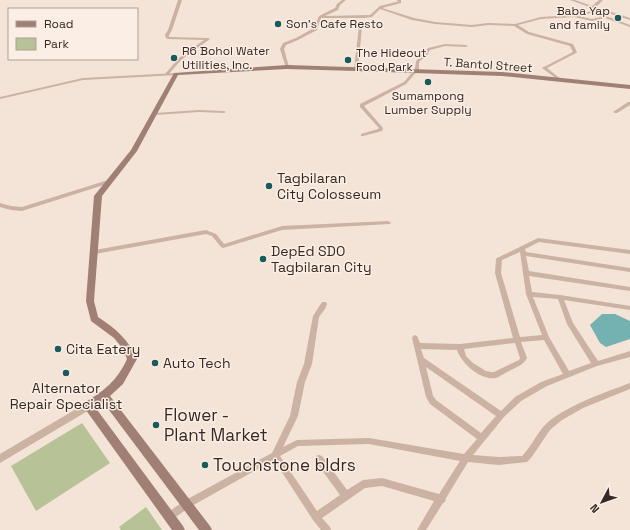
<svg xmlns="http://www.w3.org/2000/svg" width="630" height="530" font-family="'Space Grotesk',sans-serif">
	<style>
		.green { fill: #b7c396 }
		.water { fill: #74b2b1 }
		.lines { fill: none; stroke-linecap: round; stroke-linejoin: round }
		.minor { fill: #ccb2a2; fill-rule: evenodd }
		.tertiary { fill: #ccb2a2; fill-rule: evenodd }
		.secondary { fill: #a08074; fill-rule: evenodd }
		.poi-dot { fill: #185b5a; stroke: #fbeee4; stroke-width: 1.5 }
		.labels { text-anchor: middle; dominant-baseline: central; stroke-width: 3; stroke-linejoin: round; paint-order: stroke }
		.far-poi-label { font-size: 12px; fill: #362925; stroke: #fbeee4; text-anchor: start }
		.far-street-label { font-size: 12px; fill: #362925; stroke: #fbeee4 }
		.poi-label { font-size: 14px; fill: #362925; stroke: #fbeee4; text-anchor: start }
		.near-poi-label { font-size: 17px; fill: #362925; stroke: #fbeee4; text-anchor: start }
	</style>
	<rect width="100%" height="100%" fill="#f3e4d7"/>
	<g class="green">
		<polygon points="82,423 110,463 36,511 11,466"/>
		<polygon points="146,507 162,530 121,530 119,527"/>
	</g>
	<polygon class="water" points="602,314 615,314 630,321 630,339 606,347 600,343 590,325"/>
	<g class="lines">
		<g class="minor">
			<polygon points="178,0 182,0 172,30 169,35 169,37 208,38 210,39 181,60 168,75 167,75 165,74 179,58 204,40 168,39 166,38 165,35 168,30"/>
			<path d="M342,0H346L340,5L338,10L325,16L370,15L380,6L396,2H398L397,0H401V3L382,8L414,18L435,22L472,25L488,23L515,24L541,17L573,15L603,9H604V11L595,12L630,25V27L605,18L592,21L574,17L541,19L518,25L529,32L573,44L577,52L576,53L547,68L562,80L563,81L561,82L542,68L573,52L570,46L527,34L514,26L488,25L472,27L435,24L412,20L380,9L372,17L364,18H321L317,30L298,40L286,45L284,49L289,67L286,68L280,49L283,43L296,38L314,28L319,16L335,8L337,4ZM591,13L601,17L592,19L578,16Z"/>
			<polygon points="570,0 575,0 595,7 592,8"/>
			<polygon points="359,26 362,27 358,69 356,70 354,69"/>
			<polygon points="445,44 466,45 468,46 466,47 445,46 430,50 427,55 419,62 419,69 406,84 364,106 383,128 382,131 363,136 361,136 361,134 378,129 379,128 360,107 360,104 404,82 415,69 416,61 424,53 428,48"/>
			<polygon points="628,102 630,102 630,105 617,113 615,113 613,112"/>
			<polygon points="199,110 224,111 226,112 224,113 199,112 155,115 153,114 155,113"/>
			<polygon points="108,180 111,182 110,183 22,211 11,210 0,207 0,203 11,206 22,207"/>
			<polygon points="388,221 390,222 391,223 390,224 282,230 223,248 221,247 212,236 206,234 95,254 92,252 95,250 206,230 216,234 224,244 282,226"/>
			<path d="M538,238L630,250V254L539,242L525,249L526,252L630,268V272L526,256L529,271L630,287V291L529,276L532,292L560,295L630,306V310L564,300L573,323L598,361L630,351V357L597,366L547,386L521,401L504,417L473,455L499,457L522,456C531,447 536,435 544,426C562,407 606,392 630,383V389L583,408L562,420L550,430L531,458L527,462L499,465L468,462L446,498L445,502L443,503L426,530H417L434,501L382,486L365,488L322,518L330,527L331,530H321L313,520L274,460L190,507L173,519L170,520L167,519L166,516L167,513L184,501L272,453L290,416L297,382L304,364L313,316L322,302H326L327,304L325,309L319,317L312,364L305,382L298,416L283,447L297,440L369,438L464,454L477,439L430,404L426,397L412,338L413,336L415,335L417,336L420,343L460,344L513,338L495,273L496,259L497,258ZM520,252L526,294L542,335L520,337L501,273L502,260ZM533,297L558,299L567,324L591,363L569,371L549,337ZM544,340L563,374L541,382L515,397L501,411L424,358L421,349L457,350C461,363 481,381 496,378C501,376 507,372 513,369C519,366 524,364 527,358L521,342ZM515,343L520,358L519,360L494,372H491L486,371L473,363L466,356L464,349ZM426,367L496,416L481,433L436,400L433,396ZM369,444L460,461L439,494L382,478L363,480L347,490L322,456L319,455L316,456L315,459L316,462L340,495L317,511L280,456L298,446Z"/>
		</g>
		<g class="tertiary">
			<polygon points="599,0 603,0 596,7 630,18 630,20 592,8 592,6"/>
			<polygon points="176,73 178,74 178,75 83,80 0,99 0,97 83,78"/>
			<polygon points="88,402 91,403 92,406 91,409 0,463 0,454"/>
		</g>
		<path class="secondary" d="M287,65L502,72L630,85V89L502,76L356,71L287,69L178,75L137,151L102,196L94,301L98,317C115,328 129,340 137,359L123,384L110,396L210,526L212,530H199L103,402L95,407L183,526L185,530H172L83,406L84,403C105,390 117,381 127,359L123,349L114,338L91,321L86,301L94,196L106,181L131,150L174,73Z"/>
	</g>
	<g class="poi-dot">
		<circle cx="618" cy="18" r="4"/>
		<circle cx="278" cy="24" r="4"/>
		<circle cx="174" cy="58" r="4"/>
		<circle cx="348" cy="60" r="4"/>
		<circle cx="428" cy="82" r="4"/>
		<circle cx="269" cy="186" r="4"/>
		<circle cx="263" cy="259" r="4"/>
		<circle cx="58" cy="349" r="4"/>
		<circle cx="155" cy="363" r="4"/>
		<circle cx="66" cy="373" r="4"/>
		<circle cx="156" cy="425" r="4"/>
		<circle cx="205" cy="465" r="4"/>
	</g>
	<g class="labels">
		<g class="far-poi-label">
			<text x="610" y="11" text-anchor="end">Baba Yap<tspan x="610" dy="14">and family</tspan></text>
			<text x="286" y="24">Son's Cafe Resto</text>
			<text x="182" y="51">R6 Bohol Water<tspan x="182" dy="14">Utilities, Inc.</tspan></text>
			<text x="356" y="53">The Hideout<tspan x="356" dy="14">Food Park</tspan></text>
			<text x="428" y="96" text-anchor="middle">Sumampong<tspan x="428" dy="14">Lumber Supply</tspan></text>
		</g>
		<g class="far-street-label">
			<text transform="translate(488 65) rotate(4)">T. Bantol Street</text>
		</g>
		<g class="poi-label">
			<text x="277" y="178">Tagbilaran<tspan x="277" dy="16">City Colosseum</tspan></text>
			<text x="271" y="251">DepEd SDO<tspan x="271" dy="16">Tagbilaran City</tspan></text>
			<text x="66" y="349">Cita Eatery</text>
			<text x="163" y="363">Auto Tech</text>
			<text x="66" y="388" text-anchor="middle">Alternator<tspan x="66" dy="16">Repair Specialist</tspan></text>
		</g>
		<g class="near-poi-label">
			<text x="164" y="415">Flower -<tspan x="164" dy="20">Plant Market</tspan></text>
			<text x="213" y="465">Touchstone bldrs</text>
		</g>
	</g>
	<rect x="8" y="8" width="130" height="52" fill="#fbeee4" stroke="#ac9f98"/>
	<rect x="16" y="21" width="20" height="6" fill="#a08074" stroke="#ac9f98"/>
	<text x="44" y="28" font-size="12" fill="#362925">Road</text>
	<rect x="16" y="38" width="20" height="12" fill="#b7c396" stroke="#ac9f98"/>
	<text x="44" y="48" font-size="12" fill="#362925">Park</text>
	<g transform="translate(602 502) rotate(229)" stroke="#fbeee4" stroke-width="3" paint-order="stroke">
	<path d="M0-3L7 15L0 10L-7 15Z" fill="#362925"/>
	<text y="-6" font-size="11" font-weight="bold" text-anchor="middle" fill="#362925">N</text>
	</g>
</svg>
